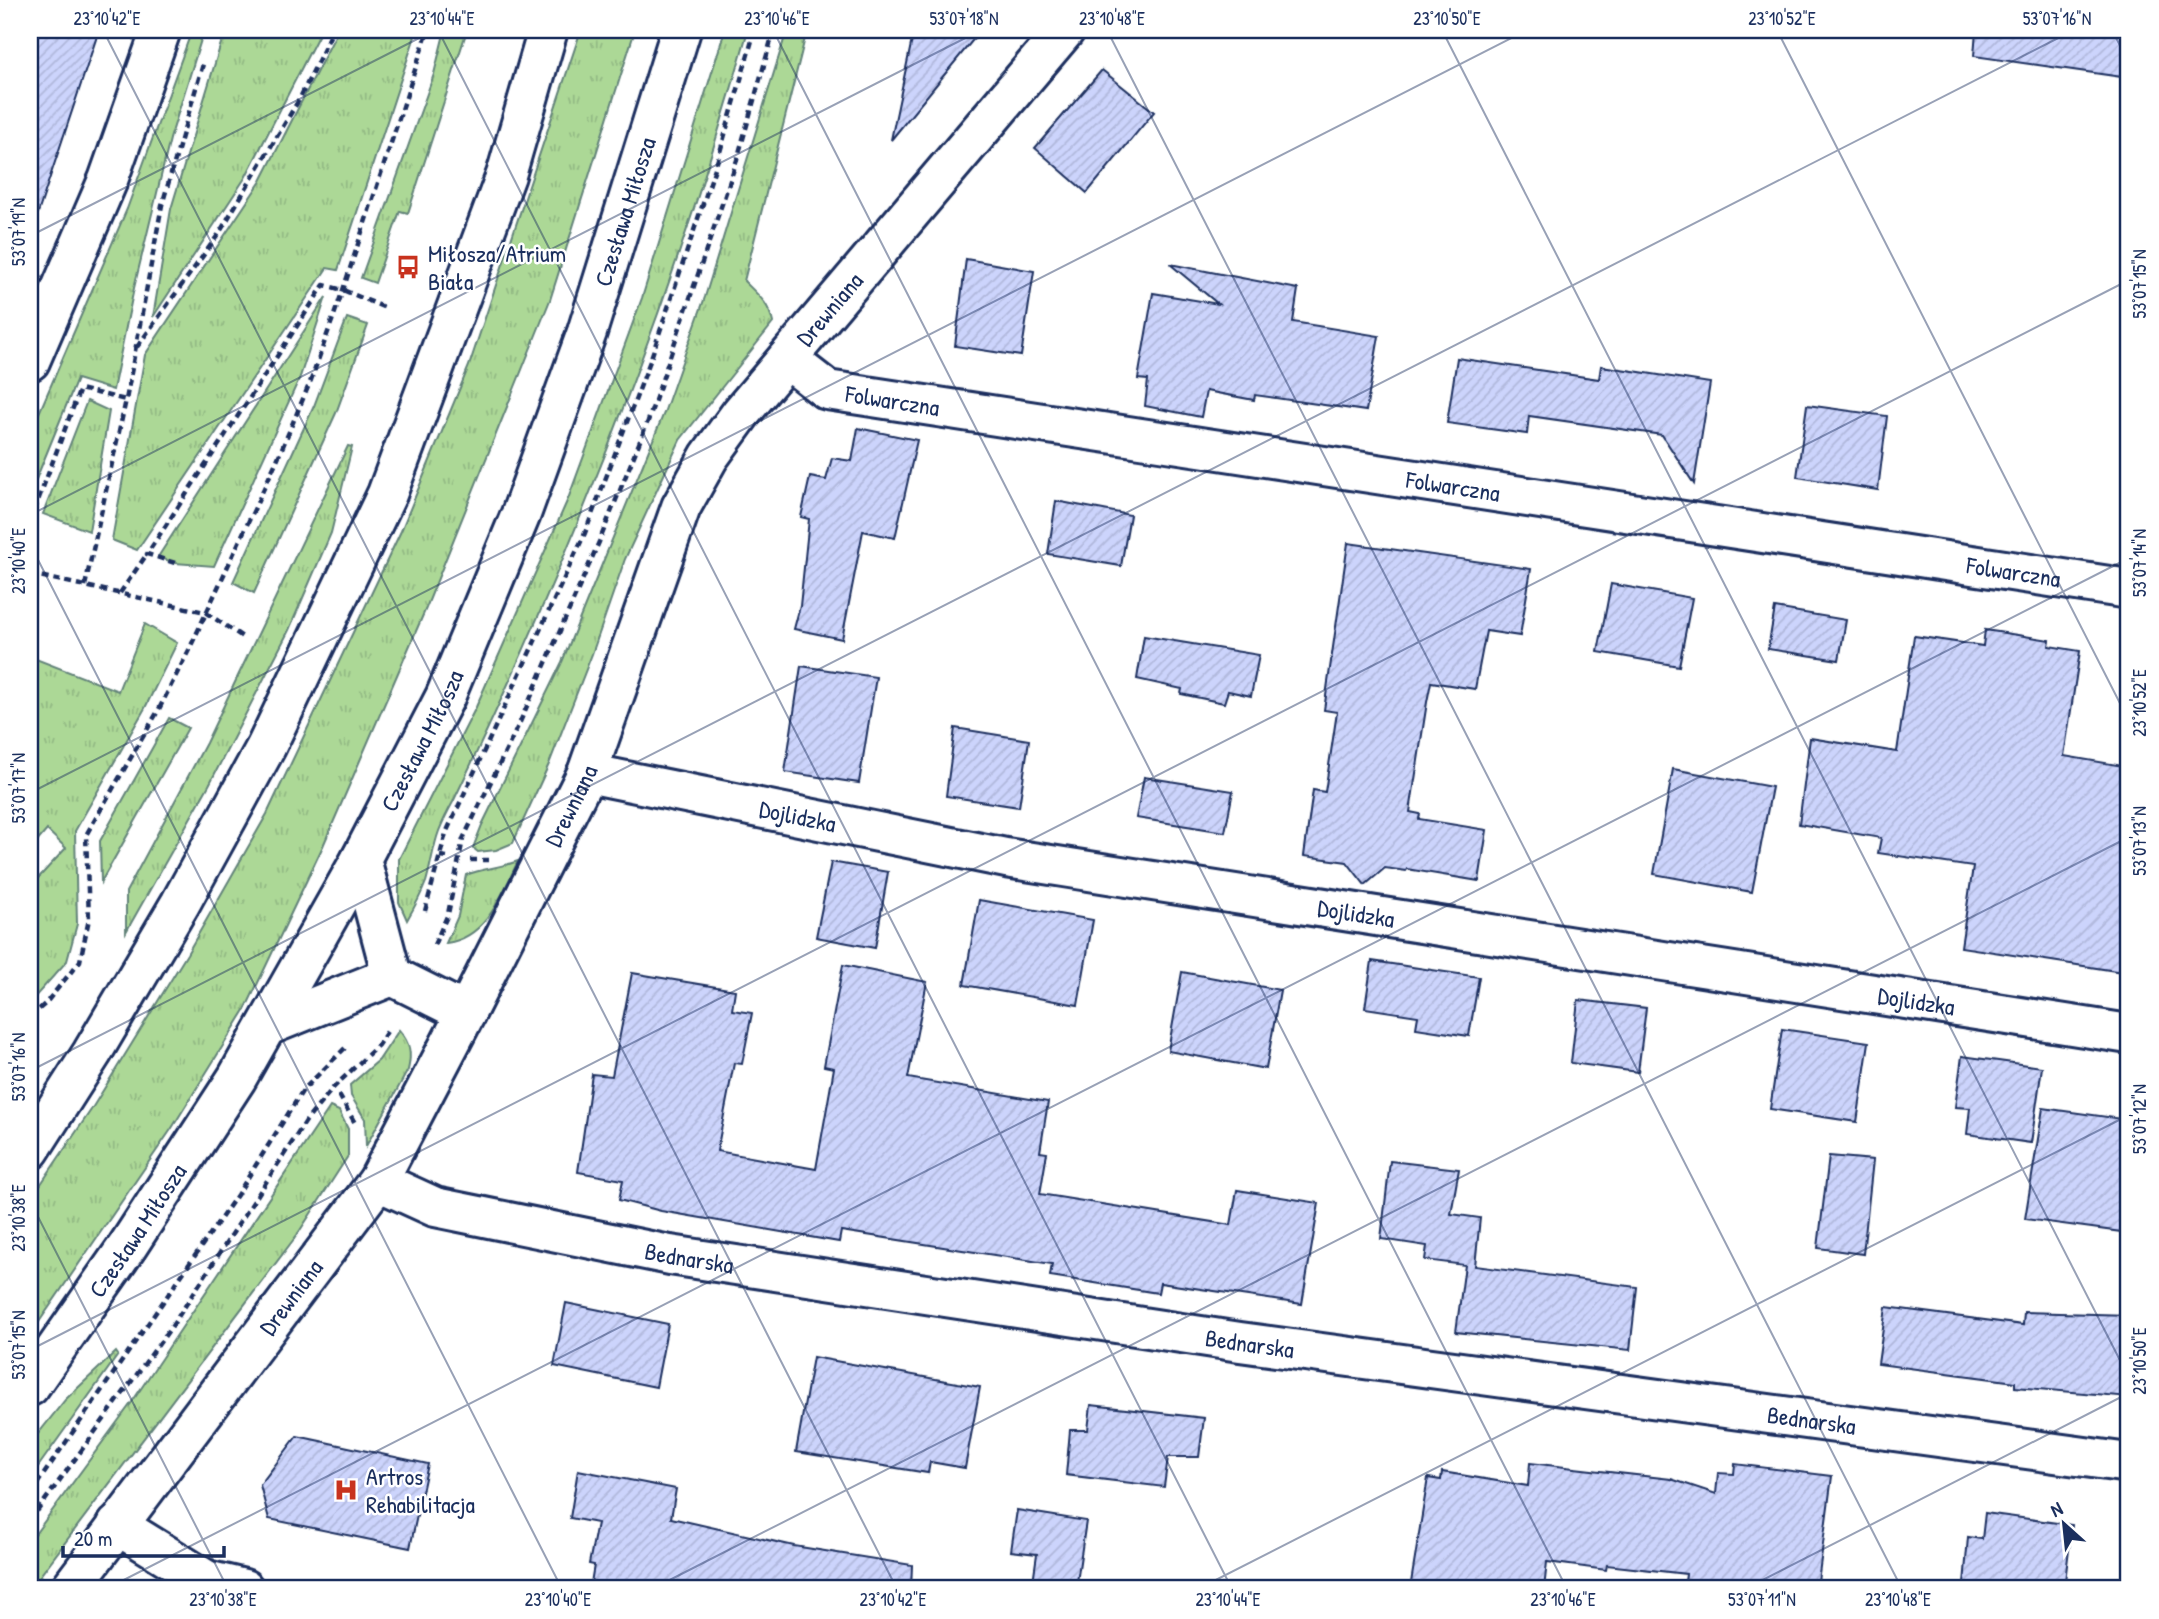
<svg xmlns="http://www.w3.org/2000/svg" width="2159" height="1619" font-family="'Patrick Hand',sans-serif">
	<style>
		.grass { fill: url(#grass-tufts); stroke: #64847a; stroke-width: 2 }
		.building { fill: url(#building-hatch); stroke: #1b2f5e; stroke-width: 2 }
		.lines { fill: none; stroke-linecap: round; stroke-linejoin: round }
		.minor-casing { stroke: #1b2f5e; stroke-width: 44 }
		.major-casing { stroke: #1b2f5e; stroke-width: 44 }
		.path { stroke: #1b2f5e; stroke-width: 4.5; stroke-dasharray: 7 5; stroke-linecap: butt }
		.minor { stroke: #fff; stroke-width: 38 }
		.major { stroke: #fff; stroke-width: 38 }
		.ticks { fill: none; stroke: #1b2f5e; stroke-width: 2; stroke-opacity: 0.45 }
		.labels { text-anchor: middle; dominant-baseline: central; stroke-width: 5; stroke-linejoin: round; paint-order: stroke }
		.street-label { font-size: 24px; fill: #1b2f5e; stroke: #fff }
		.poi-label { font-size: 24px; fill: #1b2f5e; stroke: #fff; text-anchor: start }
		.neatline { fill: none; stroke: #1b2f5e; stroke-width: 2.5 }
		.ticks-label { font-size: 18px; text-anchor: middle; fill: #1b2f5e }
	</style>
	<defs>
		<pattern id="grass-tufts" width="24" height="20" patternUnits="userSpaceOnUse" patternTransform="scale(1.75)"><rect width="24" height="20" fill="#acd896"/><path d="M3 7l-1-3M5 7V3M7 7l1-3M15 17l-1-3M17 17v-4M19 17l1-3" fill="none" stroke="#93ba84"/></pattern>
		<pattern id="building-hatch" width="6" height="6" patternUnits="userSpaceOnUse" patternTransform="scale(1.75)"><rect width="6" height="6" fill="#ccd4fc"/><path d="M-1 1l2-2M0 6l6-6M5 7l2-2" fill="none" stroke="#afb6da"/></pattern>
	</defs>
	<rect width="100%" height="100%" fill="#fff"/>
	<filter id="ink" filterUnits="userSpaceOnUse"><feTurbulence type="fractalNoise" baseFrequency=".0143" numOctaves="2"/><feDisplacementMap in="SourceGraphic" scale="14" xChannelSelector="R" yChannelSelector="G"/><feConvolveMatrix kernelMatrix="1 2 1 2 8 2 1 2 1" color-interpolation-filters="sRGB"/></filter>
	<g filter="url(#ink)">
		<g class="grass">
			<polygon points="192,30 204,30 170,139 134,288 113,390 77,379 30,494 30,434 127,209"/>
			<polygon points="225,30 321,30 245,178 153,317 171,209"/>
			<polygon points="338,30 417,30 338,270 327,268 137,550 112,540 145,355 261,181"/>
			<polygon points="445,30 467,30 408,213 400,211 375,283 361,278 434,74"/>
			<polygon points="581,30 635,30 550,300 426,608 323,846 245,1010 172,1128 30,1335 30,1200 91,1110 187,954 267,814 401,531 469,366"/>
			<path d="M725,30H748C674,296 573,553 453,802C448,811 443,821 439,831C433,847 431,865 426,882C421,895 414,908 407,920L399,902V859L476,707L568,499L642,298Z"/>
			<path d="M787,30H807L744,281C758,295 769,303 773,323L680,440L625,559L592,654L549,764L513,843L496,850L478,852L473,848L482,825L562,662L664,413L705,297Z"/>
			<polygon points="326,297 300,377 214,566 175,563 158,557"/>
			<polygon points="347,318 368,325 336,413 254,593 233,582 314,406"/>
			<polygon points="87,401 109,411 89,531 43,514"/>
			<polygon points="348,446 352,447 331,533 289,630 209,785 126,932 126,892 206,743"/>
			<polygon points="145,624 177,643 145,708 75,831 77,924 67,961 33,999 30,997 30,887 66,848 47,830 30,850 30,678 36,659 118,691"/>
			<polygon points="169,718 188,728 101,882 100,841"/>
			<path d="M518,861C502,894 487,938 446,943L458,916L466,875C483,868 500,868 518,861Z"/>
			<path d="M399,1030C410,1043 412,1053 408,1070L366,1146L365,1119L351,1096L350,1085L379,1060Z"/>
			<polygon points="330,1107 339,1111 348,1129 348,1156 297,1235 30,1589 30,1541 132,1402"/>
			<polygon points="116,1352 118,1355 30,1478 30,1444 65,1400"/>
		</g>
		<g class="building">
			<polygon points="30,30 99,30 38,213 30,212"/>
			<polygon points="914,30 981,30 891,140"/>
			<polygon points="1976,30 2129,30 2129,78 1974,56"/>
			<polygon points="1102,70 1154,112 1087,193 1035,148"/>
			<polygon points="966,259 1034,271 1021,356 955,346"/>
			<polygon points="1170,264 1298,289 1293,322 1379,336 1366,411 1255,395 1254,400 1206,391 1201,417 1145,406 1148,380 1138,379 1153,293 1218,304"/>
			<polygon points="1457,358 1599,379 1601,366 1710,383 1694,484 1662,435 1529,416 1527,434 1447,423"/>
			<polygon points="1807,405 1887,416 1878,490 1797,477"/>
			<polygon points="858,428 917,440 895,538 863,531 842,639 794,629 800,606 809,519 801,517 810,477 826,480 832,458 852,461"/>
			<polygon points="1056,501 1130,515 1121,566 1048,554"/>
			<polygon points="1348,543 1531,569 1520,636 1486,631 1475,689 1431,682 1427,702 1410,812 1420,814 1419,819 1487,830 1479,881 1407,869 1406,871 1385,868 1365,885 1347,862 1304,856 1313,790 1325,792 1337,712 1324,710"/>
			<polygon points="1611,584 1692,598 1679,666 1598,652"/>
			<polygon points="1775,608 1846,620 1839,660 1768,649"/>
			<polygon points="1985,630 2050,640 2049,646 2080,651 2064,756 2129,767 2129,973 1961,947 1973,867 1878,853 1881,838 1799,824 1810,738 1897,752 1914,636 1983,646"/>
			<polygon points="1144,636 1259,655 1251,696 1228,691 1224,703 1181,694 1182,689 1137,679"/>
			<polygon points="801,666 876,677 859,783 785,772"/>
			<polygon points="955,728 1029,740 1019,807 946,796"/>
			<polygon points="1673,769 1772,787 1752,892 1654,874"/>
			<polygon points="1144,777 1233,791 1225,832 1136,818"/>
			<polygon points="831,862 888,872 875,948 816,937"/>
			<polygon points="979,900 1093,920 1078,1005 964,985"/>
			<polygon points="1372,961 1479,977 1469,1036 1416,1028 1418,1016 1365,1008"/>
			<polygon points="843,965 927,982 908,1078 1048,1102 1040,1152 1047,1153 1040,1194 1231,1225 1237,1190 1319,1203 1302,1304 1160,1283 1158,1293 1050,1276 1052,1264 841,1231 839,1242 661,1211 619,1200 623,1180 578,1172 592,1074 612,1076 632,973 735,990 732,1010 752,1013 742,1064 734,1063 717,1151 816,1169 834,1068 824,1066"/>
			<polygon points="1182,972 1280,990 1266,1069 1168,1051"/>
			<polygon points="1578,1000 1646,1008 1638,1072 1571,1063"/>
			<polygon points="1782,1029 1869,1042 1857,1122 1770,1109"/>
			<polygon points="1962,1056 2042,1067 2031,1143 1967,1134 1970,1108 1955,1107"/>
			<polygon points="2043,1108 2129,1120 2129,1233 2025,1219"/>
			<polygon points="1829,1156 1873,1160 1863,1254 1818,1248"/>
			<polygon points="1390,1161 1459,1169 1451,1214 1480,1218 1475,1266 1637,1287 1630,1350 1456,1332 1465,1265 1425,1260 1427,1246 1381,1239"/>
			<polygon points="566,1303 668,1324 656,1387 554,1366"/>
			<polygon points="1886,1307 2023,1325 2024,1312 2129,1315 2129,1397 2015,1387 2015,1382 1878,1364"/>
			<polygon points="813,1357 980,1387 965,1468 930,1462 928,1473 796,1452"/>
			<polygon points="1091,1405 1204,1418 1199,1457 1168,1457 1164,1487 1066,1475 1070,1430 1088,1430"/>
			<polygon points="297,1436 428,1464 410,1548 269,1519 260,1485"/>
			<polygon points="1530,1463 1671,1479 1716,1494 1718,1473 1734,1474 1735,1464 1832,1476 1817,1589 1684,1589 1686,1574 1607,1565 1606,1570 1547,1562 1544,1589 1410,1589 1428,1478 1441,1480 1442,1472 1528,1486"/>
			<polygon points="578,1470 676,1489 671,1518 794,1546 912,1565 911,1589 590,1589 594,1565 589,1564 597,1523 570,1518"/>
			<polygon points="1017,1510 1086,1521 1076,1589 1032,1589 1037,1554 1011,1551"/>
			<polygon points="1985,1513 2072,1525 2064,1589 2005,1589 1964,1584 1968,1537 1982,1539"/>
		</g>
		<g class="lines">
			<g class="minor-casing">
				<g id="minor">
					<path id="s1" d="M787,359L827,390L2129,589"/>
					<polyline points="30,361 108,180 161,30"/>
					<path id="s2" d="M587,773L1006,858L2129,1034"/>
					<polyline points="361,859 392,976 466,1013"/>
					<polyline points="267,1026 392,976"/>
					<path id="s3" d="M378,1181L435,1207L670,1255L1240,1342L2129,1463"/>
					<polyline points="117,1525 206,1580 244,1589"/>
					<path id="s4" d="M70,1589L378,1181L466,1013L587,773L681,507L709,457L741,413L1065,30"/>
				</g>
			</g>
			<g class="major-casing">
				<g id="major">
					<polyline points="30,1150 92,1053 180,904 266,747 387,494 506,175 548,30"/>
					<path id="s5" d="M30,1386L127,1247L237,1078L361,859L445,697L521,514L587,332L681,30"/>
				</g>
			</g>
			<g class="path">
				<polyline points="137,347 218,235 300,98 333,30"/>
				<polyline points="30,522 80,389 126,400"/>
				<polyline points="175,563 147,554 324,285 343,290 388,309"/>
				<polyline points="30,574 205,612 244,638"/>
				<polyline points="85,586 126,400 162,205 203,64"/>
				<polyline points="120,593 147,554"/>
				<polyline points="440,856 448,857"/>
				<polyline points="470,860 490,860"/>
				<polyline points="425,911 446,833 585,533 650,361 718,159 755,30"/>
				<polyline points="434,945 448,914 463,839 520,722 599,542 648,421 737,160 774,30"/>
				<polyline points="30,1017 45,1004 80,961 89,919 86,835 158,711 189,650 277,460 311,380 343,290 428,30"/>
				<polyline points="339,1095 355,1123"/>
				<polyline points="30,1494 237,1195 303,1090 346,1047"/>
				<polyline points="30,1521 172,1326 306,1121 333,1088 378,1045 388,1030"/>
			</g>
			<use href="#minor" class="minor"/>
			<use href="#major" class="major"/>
		</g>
	</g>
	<path class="ticks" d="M103,30L897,1589M438,30L1232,1589M773,30L1567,1589M1107,30L1902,1589M1442,30L2129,1378M1777,30L2129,721M2112,30L2129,63M30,236L435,30M30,515L981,30M30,544L562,1589M30,793L1527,30M30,1071L2074,30M30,1201L228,1589M30,1350L2129,280M106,1589L2129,558M652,1589L2129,837M1198,1589L2129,1115M1745,1589L2129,1393"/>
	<defs>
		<g id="bus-bare" transform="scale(1.89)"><path d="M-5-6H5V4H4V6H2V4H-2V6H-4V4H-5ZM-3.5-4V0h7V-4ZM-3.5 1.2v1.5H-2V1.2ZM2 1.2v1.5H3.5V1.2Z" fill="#c8321e" stroke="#fff" stroke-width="2.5" paint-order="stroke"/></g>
		<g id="hospital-bare" transform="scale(1.89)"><path d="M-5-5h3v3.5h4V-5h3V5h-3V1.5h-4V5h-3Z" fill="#c8321e" stroke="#fff" stroke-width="2.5" paint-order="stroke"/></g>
	</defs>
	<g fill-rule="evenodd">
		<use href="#bus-bare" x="408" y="267"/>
		<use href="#hospital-bare" x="346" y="1490"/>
	</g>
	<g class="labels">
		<g class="street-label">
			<text stroke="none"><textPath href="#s5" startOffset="1323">Czesława Miłosza</textPath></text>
			<text stroke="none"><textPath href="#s4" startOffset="1500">Drewniana</textPath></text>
			<text stroke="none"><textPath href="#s1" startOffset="117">Folwarczna</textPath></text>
			<text stroke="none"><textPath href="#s1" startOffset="684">Folwarczna</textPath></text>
			<text stroke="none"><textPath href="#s1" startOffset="1251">Folwarczna</textPath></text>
			<text stroke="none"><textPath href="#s5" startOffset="756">Czesława Miłosza</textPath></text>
			<text stroke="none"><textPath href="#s4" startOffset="933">Drewniana</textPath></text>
			<text stroke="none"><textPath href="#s2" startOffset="215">Dojlidzka</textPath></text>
			<text stroke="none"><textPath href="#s2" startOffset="782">Dojlidzka</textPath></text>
			<text stroke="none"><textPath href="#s2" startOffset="1349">Dojlidzka</textPath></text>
			<text stroke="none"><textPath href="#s5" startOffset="189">Czesława Miłosza</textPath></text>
			<text stroke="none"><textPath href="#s3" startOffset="322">Bednarska</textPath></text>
			<text stroke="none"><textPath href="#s4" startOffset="366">Drewniana</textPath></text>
			<text stroke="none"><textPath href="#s3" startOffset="889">Bednarska</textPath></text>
			<text stroke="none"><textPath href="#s3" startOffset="1456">Bednarska</textPath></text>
		</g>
		<g class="poi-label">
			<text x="428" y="253">Miłosza/Atrium<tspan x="428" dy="28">Biała</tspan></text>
			<text x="366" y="1476">Artros<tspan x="366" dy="28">Rehabilitacja</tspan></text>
		</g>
	</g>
	<rect width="2159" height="1619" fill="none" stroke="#fff" stroke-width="77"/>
	<g transform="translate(2064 1524) rotate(333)" stroke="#ffffff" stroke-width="5" paint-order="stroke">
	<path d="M0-5L12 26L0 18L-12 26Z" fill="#1b2f5e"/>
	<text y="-10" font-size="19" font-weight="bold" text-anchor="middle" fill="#1b2f5e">N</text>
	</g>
	<path d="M63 1546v10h161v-10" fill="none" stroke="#1b2f5e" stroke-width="3.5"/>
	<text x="74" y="1546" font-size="21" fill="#1b2f5e" stroke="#ffffff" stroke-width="5" paint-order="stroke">20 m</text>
	<rect x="38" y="38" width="2082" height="1542" class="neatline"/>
	<g class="ticks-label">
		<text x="107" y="25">23°10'42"E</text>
		<text x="442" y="25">23°10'44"E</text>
		<text x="777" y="25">23°10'46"E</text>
		<text x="964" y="25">53°07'18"N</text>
		<text x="1112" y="25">23°10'48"E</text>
		<text x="1447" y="25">23°10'50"E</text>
		<text x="1782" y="25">23°10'52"E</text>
		<text x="2057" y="25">53°07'16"N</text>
		<text transform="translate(19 232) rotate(-90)" y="6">53°07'19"N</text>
		<text transform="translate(2140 284) rotate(-90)" y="6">53°07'15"N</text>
		<text transform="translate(19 561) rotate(-90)" y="6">23°10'40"E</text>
		<text transform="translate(2140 563) rotate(-90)" y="6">53°07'14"N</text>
		<text transform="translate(2140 703) rotate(-90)" y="6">23°10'52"E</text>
		<text transform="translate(19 788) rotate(-90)" y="6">53°07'17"N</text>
		<text transform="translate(2140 841) rotate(-90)" y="6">53°07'13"N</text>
		<text transform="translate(19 1067) rotate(-90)" y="6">53°07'16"N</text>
		<text transform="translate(2140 1119) rotate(-90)" y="6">53°07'12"N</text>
		<text transform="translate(19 1218) rotate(-90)" y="6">23°10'38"E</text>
		<text transform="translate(19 1345) rotate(-90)" y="6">53°07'15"N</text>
		<text transform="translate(2140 1361) rotate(-90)" y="6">23°10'50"E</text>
		<text x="223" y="1606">23°10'38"E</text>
		<text x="558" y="1606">23°10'40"E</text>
		<text x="893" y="1606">23°10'42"E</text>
		<text x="1228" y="1606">23°10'44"E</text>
		<text x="1563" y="1606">23°10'46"E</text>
		<text x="1762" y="1606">53°07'11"N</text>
		<text x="1898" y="1606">23°10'48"E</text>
	</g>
</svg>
